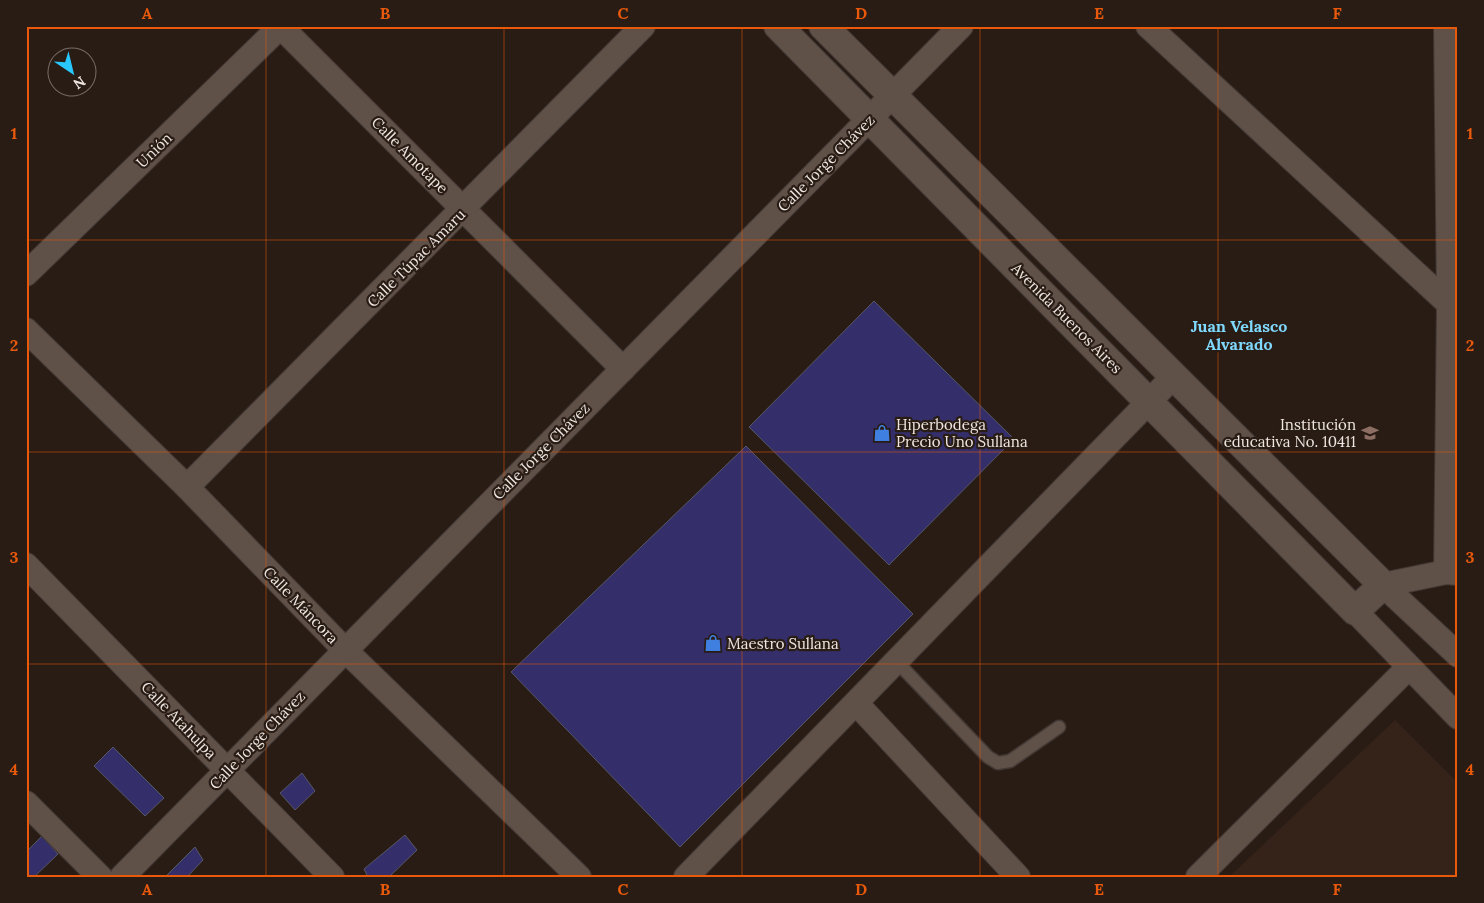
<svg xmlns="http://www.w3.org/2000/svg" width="1484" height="903" font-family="Lora,serif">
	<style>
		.built { fill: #352218 }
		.building { fill: #342f6b; stroke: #565765 }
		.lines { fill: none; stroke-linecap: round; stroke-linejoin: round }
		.lane-casing { stroke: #423834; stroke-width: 15 }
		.street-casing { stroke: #423834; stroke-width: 26 }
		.secondary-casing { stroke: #423834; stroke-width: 30 }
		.lane { stroke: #5f5048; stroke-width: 12 }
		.street { stroke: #5f5048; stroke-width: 24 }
		.secondary { stroke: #5f5048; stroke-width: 28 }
		.grid { fill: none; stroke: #e8590c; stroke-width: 1; stroke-opacity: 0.55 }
		.labels { text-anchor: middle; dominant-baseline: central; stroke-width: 4.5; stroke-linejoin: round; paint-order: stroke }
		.street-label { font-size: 15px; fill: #efe6e1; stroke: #291c15 }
		.poi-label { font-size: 15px; fill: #efe6e1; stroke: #291c15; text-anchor: start }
		.neighbourhood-label { font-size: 16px; font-weight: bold; fill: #7fd8fd; stroke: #291c15 }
		.neatline { fill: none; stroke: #e8590c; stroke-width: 2 }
		.grid-label { font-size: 16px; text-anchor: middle; font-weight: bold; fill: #e8590c }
	</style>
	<rect width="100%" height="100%" fill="#291c15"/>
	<polygon class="built" points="1395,720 1458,783 1458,877 1229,877"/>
	<g class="building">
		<polygon points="874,301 1014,439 889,565 749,427"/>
		<polygon points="746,446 913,614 680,847 511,672"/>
		<polygon points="113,747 164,798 145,816 94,766"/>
		<polygon points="302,773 315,791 295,810 280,793"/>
		<polygon points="405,835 417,850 389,877 368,877 364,869"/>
		<polygon points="42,836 58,854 34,877 26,877 26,852"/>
		<polygon points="195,847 203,860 187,877 165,877"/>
	</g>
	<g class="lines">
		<g class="lane-casing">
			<polyline id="lane" points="897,662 988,757 998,763 1010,761 1059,727"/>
		</g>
		<g class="street-casing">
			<g id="street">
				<polyline points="280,26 623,369"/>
				<polyline points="1148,26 1449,304 1458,305"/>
				<polyline points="26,274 281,26"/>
				<polyline points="26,330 187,487 344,649 579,877"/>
				<polyline points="187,487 643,26"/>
				<polyline points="26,565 332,877"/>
				<polyline points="1446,572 1449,304 1446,26"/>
				<polyline points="1383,585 1458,655"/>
				<polyline points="1383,585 1446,572 1458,573"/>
				<polyline points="1355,611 1458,717"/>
				<polyline points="856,703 1018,877"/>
				<polyline points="26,803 100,877"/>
				<polyline points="122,877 961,26"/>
				<polyline points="686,877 1173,377"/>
				<polyline points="1198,877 1409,667"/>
			</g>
		</g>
		<g class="secondary-casing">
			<polyline id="secondary" points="778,26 1355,611 1383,585 823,26"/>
		</g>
		<use href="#lane" class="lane"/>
		<use href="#street" class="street"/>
		<use href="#secondary" class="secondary"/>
	</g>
	<path class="grid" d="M266,26V877M504,26V877M742,26V877M980,26V877M1218,26V877M26,240H1458M26,452H1458M26,664H1458"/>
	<defs>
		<g id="shop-bare" transform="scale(1.35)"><path d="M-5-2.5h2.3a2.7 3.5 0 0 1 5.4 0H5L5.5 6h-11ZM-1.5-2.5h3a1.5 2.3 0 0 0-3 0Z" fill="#3f7fe0" stroke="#291c15" stroke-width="2.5" paint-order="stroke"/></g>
		<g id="school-bare" transform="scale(1.35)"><path d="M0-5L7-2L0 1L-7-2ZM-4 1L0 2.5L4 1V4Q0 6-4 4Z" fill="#8d6e63" stroke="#291c15" stroke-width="2.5" paint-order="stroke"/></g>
	</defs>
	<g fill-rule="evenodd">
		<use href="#shop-bare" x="882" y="433"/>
		<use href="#school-bare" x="1370" y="433"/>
		<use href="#shop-bare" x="713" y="643"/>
	</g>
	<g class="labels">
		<g class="street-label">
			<text transform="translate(154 150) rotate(-44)">Unión</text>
			<text transform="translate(410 155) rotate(45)">Calle Amotape</text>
			<text transform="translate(826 163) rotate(-45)">Calle Jorge Chávez</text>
			<text transform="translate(416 258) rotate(-45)">Calle Túpac Amaru</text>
			<text transform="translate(1067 318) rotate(45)">Avenida Buenos Aires</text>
			<text transform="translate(541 451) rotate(-45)">Calle Jorge Chávez</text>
			<text transform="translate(301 605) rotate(46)">Calle Máncora</text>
			<text transform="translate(179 720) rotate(46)">Calle Atahulpa</text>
			<text transform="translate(257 740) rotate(-46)">Calle Jorge Chávez</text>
		</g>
		<g class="poi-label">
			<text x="896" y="424">Hiperbodega<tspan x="896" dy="17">Precio Uno Sullana</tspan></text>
			<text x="1356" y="424" text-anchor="end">Institución<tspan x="1356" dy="17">educativa No. 10411</tspan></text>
			<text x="727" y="643">Maestro Sullana</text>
		</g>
		<g class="neighbourhood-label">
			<text x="1239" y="326">Juan Velasco<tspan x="1239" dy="18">Alvarado</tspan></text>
		</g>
	</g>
	<rect width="1484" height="903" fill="none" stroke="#291c15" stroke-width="55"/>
	<g transform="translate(72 72) rotate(145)"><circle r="24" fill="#291c15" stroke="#786d67"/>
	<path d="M0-4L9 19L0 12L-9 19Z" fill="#28c8ff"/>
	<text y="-8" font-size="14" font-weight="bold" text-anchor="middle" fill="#efe6e1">N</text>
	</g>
	<rect x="28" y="28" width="1428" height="848" class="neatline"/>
	<g class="grid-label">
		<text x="147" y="19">A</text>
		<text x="385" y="19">B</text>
		<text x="623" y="19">C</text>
		<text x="861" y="19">D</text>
		<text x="1099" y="19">E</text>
		<text x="1337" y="19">F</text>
		<text x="14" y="139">1</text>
		<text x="1470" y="139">1</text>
		<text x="14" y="351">2</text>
		<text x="1470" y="351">2</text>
		<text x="14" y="563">3</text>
		<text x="1470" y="563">3</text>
		<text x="14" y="775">4</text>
		<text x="1470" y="775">4</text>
		<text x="147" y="895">A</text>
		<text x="385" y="895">B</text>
		<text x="623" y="895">C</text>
		<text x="861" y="895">D</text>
		<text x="1099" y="895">E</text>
		<text x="1337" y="895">F</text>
	</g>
</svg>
